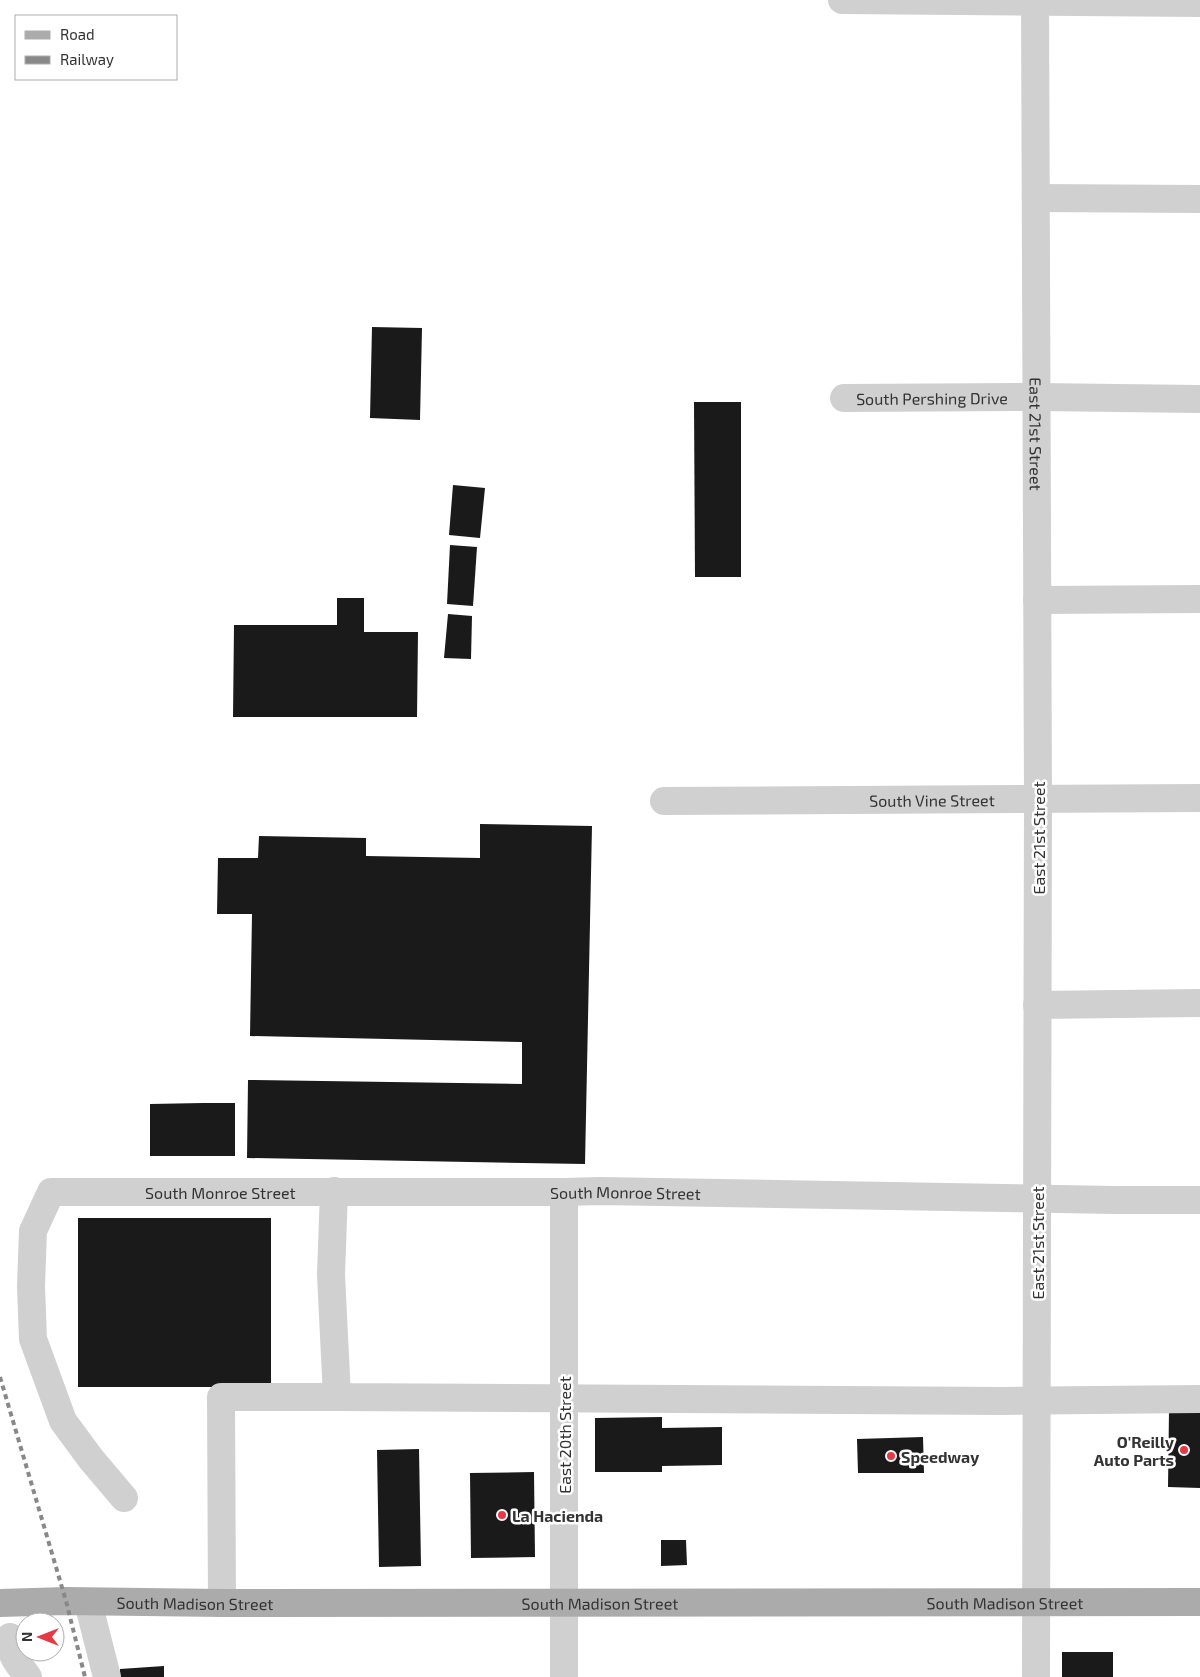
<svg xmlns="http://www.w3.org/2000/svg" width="1200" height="1677" font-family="'Exo 2',sans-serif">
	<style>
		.building { fill: #1a1a1a }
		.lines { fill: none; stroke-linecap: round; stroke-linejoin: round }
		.minor { stroke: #d0d0d0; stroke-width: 28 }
		.major { stroke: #ababab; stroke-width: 28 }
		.rail { stroke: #888; stroke-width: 4; stroke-dasharray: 5 4; stroke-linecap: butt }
		.poi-dot { fill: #e63946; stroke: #fff; stroke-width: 2 }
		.labels { text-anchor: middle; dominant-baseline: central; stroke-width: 5; stroke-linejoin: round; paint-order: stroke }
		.street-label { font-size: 16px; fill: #333; stroke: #fff }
		.poi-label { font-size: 16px; font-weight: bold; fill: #333; stroke: #fff; text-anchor: start }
	</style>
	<rect width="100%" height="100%" fill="#fff"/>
	<g class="building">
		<polygon points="372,327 422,328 420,420 370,418"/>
		<polygon points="694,402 741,402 741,577 695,577"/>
		<polygon points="453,485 485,488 480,538 449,535"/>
		<polygon points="450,545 477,547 473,606 447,604"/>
		<polygon points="337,598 364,598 364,632 418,632 417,717 233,717 234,625 337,625"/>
		<polygon points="448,614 472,616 471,659 444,658"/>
		<polygon points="480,824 592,826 585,1164 247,1158 248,1080 522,1084 522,1042 250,1036 252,914 217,914 218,858 258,858 259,836 366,838 366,856 480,858"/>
		<polygon points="203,1103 235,1103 235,1156 150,1156 150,1104"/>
		<rect x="78" y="1218" width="193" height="169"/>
		<polygon points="1169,1411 1200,1412 1200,1488 1168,1487"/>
		<polygon points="662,1417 662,1428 722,1427 722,1465 662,1466 662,1472 595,1472 595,1418"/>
		<polygon points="923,1437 924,1473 858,1473 857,1439"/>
		<polygon points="419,1449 421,1566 379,1567 377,1450"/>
		<polygon points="534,1472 535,1557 471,1558 470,1473"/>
		<polygon points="661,1540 686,1540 687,1565 661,1566"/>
		<rect x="1062" y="1652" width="51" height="25"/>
		<polygon points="164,1666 164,1677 120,1677 120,1669"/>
	</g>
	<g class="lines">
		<g class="minor">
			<polyline points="842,0 1200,3"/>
			<path id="s1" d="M1035,0L1038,798L1036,1677"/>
			<polyline points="1036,198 1200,199"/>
			<path id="s2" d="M844,398L1036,397L1200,399"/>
			<polyline points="1037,600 1200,599"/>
			<path id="s3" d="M664,801L1200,798"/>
			<polyline points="1037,1005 1200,1003"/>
			<polyline points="334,1191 331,1275 337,1397 1003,1401 1200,1399"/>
			<polyline points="564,1192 564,1677"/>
			<path id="s4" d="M124,1498L91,1459L63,1421L33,1339L31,1286L33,1231L51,1192H564L600,1191L1115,1200H1200"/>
			<polyline points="88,1602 107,1677"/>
			<polyline points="222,1603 221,1397 337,1397"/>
			<path d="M10,1637C10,1656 17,1662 28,1677"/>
		</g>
		<path class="major" id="s5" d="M0,1603L66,1601L222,1603L1200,1602"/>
		<polyline class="rail" points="0,1377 66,1601 85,1677"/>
	</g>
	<g class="poi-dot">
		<circle cx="1184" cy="1450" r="5"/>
		<circle cx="891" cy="1456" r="5"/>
		<circle cx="502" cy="1515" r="5"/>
	</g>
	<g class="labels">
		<g class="street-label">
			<text stroke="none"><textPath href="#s2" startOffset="88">South Pershing Drive</textPath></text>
			<text stroke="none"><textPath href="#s1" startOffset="434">East 21st Street</textPath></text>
			<text stroke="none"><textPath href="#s3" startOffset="268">South Vine Street</textPath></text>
			<text transform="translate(1038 838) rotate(-90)">East 21st Street</text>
			<text stroke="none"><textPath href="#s4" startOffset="506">South Monroe Street</textPath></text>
			<text stroke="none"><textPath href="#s4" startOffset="911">South Monroe Street</textPath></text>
			<text transform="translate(1037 1243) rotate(-90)">East 21st Street</text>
			<text transform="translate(564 1435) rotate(-90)">East 20th Street</text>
			<text stroke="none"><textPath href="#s5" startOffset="195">South Madison Street</textPath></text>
			<text stroke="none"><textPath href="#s5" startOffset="600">South Madison Street</textPath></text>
			<text stroke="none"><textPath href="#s5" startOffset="1005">South Madison Street</textPath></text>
		</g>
		<g class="poi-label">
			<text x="1174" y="1441" text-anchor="end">O'Reilly<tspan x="1174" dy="18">Auto Parts</tspan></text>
			<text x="901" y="1456">Speedway</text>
			<text x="512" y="1515">La Hacienda</text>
		</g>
	</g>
	<rect x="15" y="15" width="162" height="65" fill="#ffffff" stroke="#adadad"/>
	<rect x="25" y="31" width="25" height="8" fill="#ababab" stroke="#adadad"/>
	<text x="60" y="40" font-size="15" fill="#333333">Road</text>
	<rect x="25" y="56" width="25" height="8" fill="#888888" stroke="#adadad"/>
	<text x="60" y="65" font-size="15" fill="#333333">Railway</text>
	<g transform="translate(40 1637) rotate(270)"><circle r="24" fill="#ffffff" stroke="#adadad"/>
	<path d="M0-4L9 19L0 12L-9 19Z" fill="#e63946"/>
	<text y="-8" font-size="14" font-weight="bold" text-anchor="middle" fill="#333333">N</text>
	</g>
</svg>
